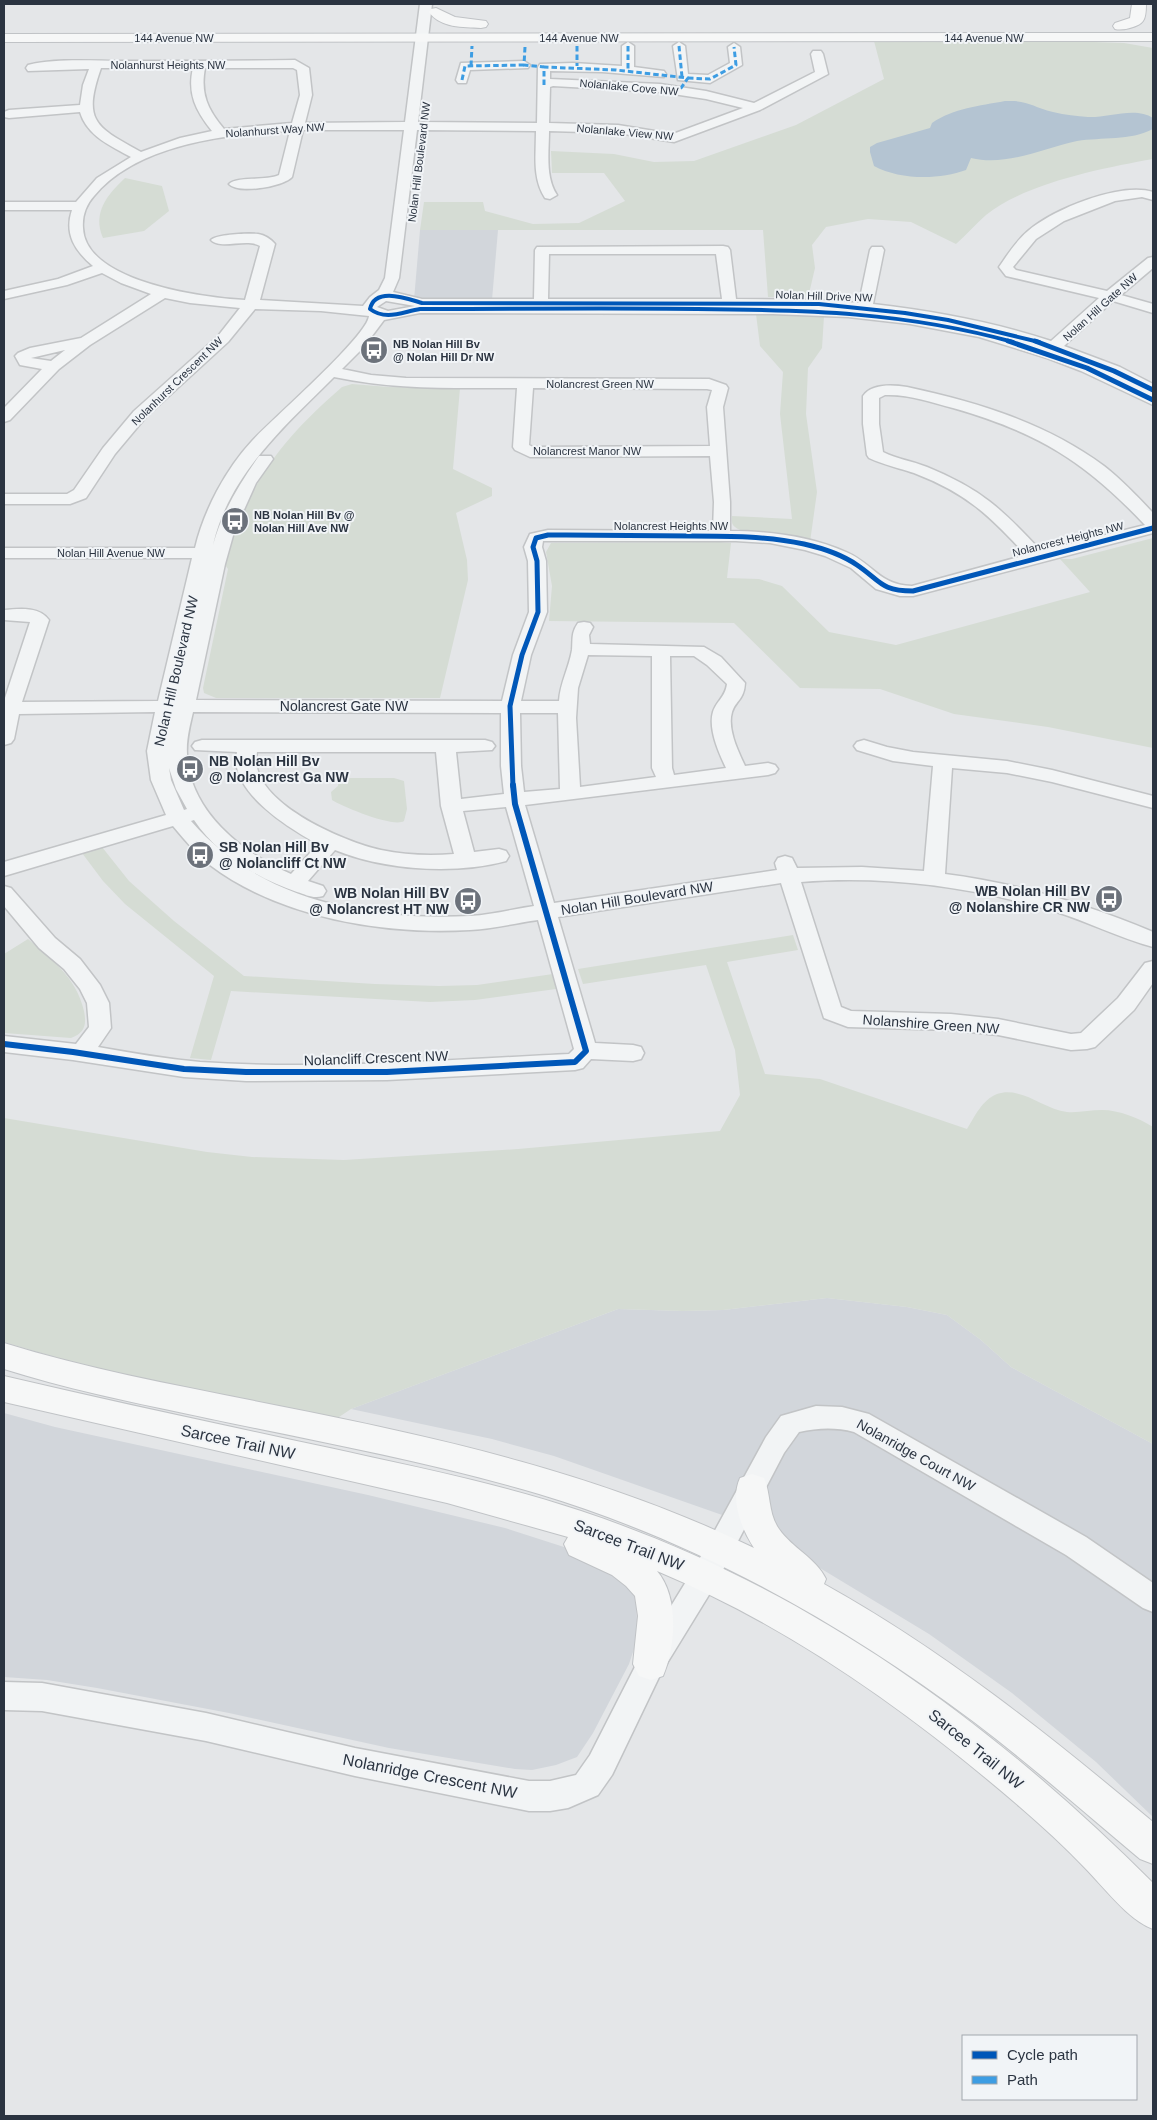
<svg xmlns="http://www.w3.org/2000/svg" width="1157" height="2120" font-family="Helvetica,sans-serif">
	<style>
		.built { fill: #d2d6db }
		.green { fill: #d5dcd4 }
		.water { fill: #b4c4d2 }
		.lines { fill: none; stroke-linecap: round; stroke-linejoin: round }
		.minor-casing { stroke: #c2c4c6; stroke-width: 3 }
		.major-casing { stroke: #c0c3c6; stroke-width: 2 }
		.minor { fill: #f2f4f5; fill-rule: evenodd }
		.major { fill: #f6f7f7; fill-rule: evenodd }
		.quiet { stroke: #3d9de3; stroke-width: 3; stroke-dasharray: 5.5 3; stroke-linecap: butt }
		.cycleway-far2-casing { stroke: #f1f4f7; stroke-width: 5.5 }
		.cycleway-far1-casing { stroke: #f1f4f7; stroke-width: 8 }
		.cycleway-casing { stroke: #f1f4f7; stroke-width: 9 }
		.cycleway-far2 { stroke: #0057b8; stroke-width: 4 }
		.cycleway-far1 { stroke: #0057b8; stroke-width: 5 }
		.cycleway { stroke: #0057b8; stroke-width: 6 }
		.labels { text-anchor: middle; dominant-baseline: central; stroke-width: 4; stroke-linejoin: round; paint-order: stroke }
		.far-street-label { font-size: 11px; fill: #2b3441; stroke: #f1f4f7 }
		.far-poi-label { font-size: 11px; font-weight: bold; fill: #2b3441; stroke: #f1f4f7; text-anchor: start }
		.street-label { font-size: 14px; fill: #2b3441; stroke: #f1f4f7 }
		.poi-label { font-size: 14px; font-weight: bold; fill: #2b3441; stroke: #f1f4f7; text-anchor: start }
		.near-street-label { font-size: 16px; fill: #2b3441; stroke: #f1f4f7 }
	</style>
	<rect width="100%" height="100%" fill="#e4e6e8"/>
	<g class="built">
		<polygon points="420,230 498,230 492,300 414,300"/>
		<polygon points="827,1298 907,1307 947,1315 981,1340 1011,1367 1153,1444 1153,1817 1096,1762 1012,1693 929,1634 810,1562 782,1536 554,1456 492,1439 351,1409 618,1309 683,1311 723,1310"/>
		<polygon points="4,1413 55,1427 368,1495 505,1528 592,1556 628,1581 636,1600 637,1621 635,1646 629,1664 593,1733 577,1757 556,1765 532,1770 515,1769 389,1748 229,1713 97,1688 47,1680 4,1677"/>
	</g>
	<g class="green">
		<path d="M874,41H1064L1124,43L1153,48V159C1103,168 1026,183 986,215C976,224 966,235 956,244L911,222L868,219L826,227L812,245L815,268L808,298L768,297L763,230H420L424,202H483L485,211L533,224L579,223L625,201L604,173H552L551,151L614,154L654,162L694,161L796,125L884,79Z"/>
		<path d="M125,178L162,186L169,211L144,231L103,238C92,213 107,195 125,178Z"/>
		<path d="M756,314L824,316L822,348L808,368L806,414L817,492L810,542C794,539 746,536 735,527C731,524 732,521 732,516L792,519L780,414L783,372L760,346Z"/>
		<path d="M352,384L389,387L460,388L453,469L492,488V496L456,513L467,560L468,580L440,698H216L204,693L203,688L228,569L225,565C247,484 280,441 342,387Z"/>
		<polygon points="1153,538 1153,748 1048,727 954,714 880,689 800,688 734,623 549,621 552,586 546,552 551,543 720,542 731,543 727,578 759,579 782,586 829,632 896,645 1090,592 1060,559 1072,559"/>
		<path d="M339,778H394L404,781L407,809L404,821C394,828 343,807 332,800L331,792L338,786Z"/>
		<polygon points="102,847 129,881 174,921 244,976 375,984 439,986 477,985 553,974 556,989 475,1000 430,1002 231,991 211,1060 190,1058 214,976 125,904 103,881 82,853"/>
		<path d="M793,935L798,950L727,962L765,1074L820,1079L967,1129C975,1116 982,1100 997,1094C1022,1086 1043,1109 1067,1112C1078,1113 1091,1110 1102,1110C1119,1110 1139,1118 1153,1127V1444L1011,1367L981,1340L947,1315L907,1307L827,1298L723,1310L683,1311L618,1309L351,1409L336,1419C225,1395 112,1376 4,1342V1118L207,1152L252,1157L344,1160L518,1149L720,1131L740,1095L735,1050L706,965L583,984L578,969Z"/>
		<path d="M28,939C53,961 76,977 84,1011C87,1026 84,1033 71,1038L4,1033V954Z"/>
	</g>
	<path class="water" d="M1005,101C1029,100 1032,107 1053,112C1065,115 1077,116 1088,117C1107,118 1136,106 1153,118V129C1130,141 1102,137 1077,141C1043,148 1007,167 971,158L966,170C939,180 900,180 874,166L870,152V147L877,143L930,128L932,123C954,108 979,106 1005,101Z"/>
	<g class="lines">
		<g class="minor-casing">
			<g id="minor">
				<path d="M420,4H432L418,122L537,123L538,67L540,64L573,63L622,66V46L628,42L634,46V67L664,71L666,74L664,77L602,72L550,71V79L660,84L706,91L754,103L815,72L811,54L813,51H821L823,54L828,74L760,110L674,142L618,133L549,131C549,152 545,177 557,195L550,199L545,198C532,178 536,154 536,131L417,130L399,278L393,292L422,299H534L535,250L537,247L723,246L728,247L730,250L736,299L819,300L859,303L870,250L872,247H882L884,250L873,304C933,311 994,322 1051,341L1099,298L1006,276L999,267C1008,254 1016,241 1028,231C1054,209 1120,182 1153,192V200L1142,197L1115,201L1064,221L1036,239L1013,267L1016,270L1107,291L1148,258L1153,257V268L1121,295L1153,304V313L1113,301L1064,346L1120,367L1153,384V405L1081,371L1047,358L979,337L910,324L848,317L773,314L420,313L384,320L363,348L342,369L371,375L406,378L709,379L726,385L728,388L723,407L730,502V531C769,531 810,536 846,552C874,564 879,585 912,586L1026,555C988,514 966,493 914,473C899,468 884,465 869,458L867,455L863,424V396C872,383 894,385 907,387C977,402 1046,423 1104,466C1122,480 1138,497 1153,513V533L913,596H900L876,589L851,568L825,556L805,550L770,543L736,541H543L542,547L546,561L547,612L531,655L521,701H559C560,683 569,668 572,650C573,639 571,633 578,623L584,622L590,623L593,627L589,635L590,644L704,647L721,657L745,683C744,700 736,700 732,712C727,729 738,751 745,766L768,763L775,765L778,769L775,773L768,775L525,805L554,903L777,870L775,863L778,858L785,856L792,858L797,868L862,867L924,871L933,766L893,761L857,750L854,746L857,742L864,740L887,747L913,752L1007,761L1052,770L1153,796V808L1052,782L1007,773L952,768L945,874C1017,883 1086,904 1153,932V947C1119,938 1087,921 1053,911C973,887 885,875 801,882L841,1007L851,1011L951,1014L998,1019L1071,1034L1081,1033L1118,998L1145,963L1153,961V983L1134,1010L1095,1047L1087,1049L1071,1050L998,1035L951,1030L848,1027L824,1018L781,883L558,917L595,1043L633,1045L641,1047L644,1053L641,1059L633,1061L591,1059L583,1068L575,1070L387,1080L246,1081L184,1077L73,1060L4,1052V1036L76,1044L89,1027L87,1003L80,989L64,969L39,948L4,906V886L11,888L55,938L80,959L100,985L109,1003L111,1028L98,1047C132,1053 166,1059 200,1062C323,1070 446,1060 569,1054L574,1049L538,920C516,923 493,929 470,930C384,935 280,918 210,865C196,854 185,840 173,826L4,876V862L166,815L151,780L147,751L155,712L19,714L14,739L11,743L4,745V701L30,622L4,620V610C19,609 39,606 49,620L22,702L158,701L192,558H4V548H195C204,510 226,469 252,441C272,419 367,337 369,316L321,311L255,309L228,342L146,417L115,454L86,498L70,504H4V494H67L74,490L103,448L134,411L218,336L240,308L190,303L165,298L90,345L59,369L10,420L4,422V408L42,369L20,365L15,356L18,353L30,348L81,338L151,294L121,283L102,273L67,285L4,299V291L58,279L93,266C75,251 64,234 72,210H4V202H76L97,178L131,157C111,146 87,136 80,112L9,118L4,117V112L9,110L80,105L83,85L89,69L28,71L26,68L28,65C58,58 92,61 123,61C180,61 238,61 295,60L309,68L312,95L305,123L405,122ZM101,68H193C187,94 196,111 212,131L180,138L141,152C96,127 82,122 101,68ZM205,68H293L297,70L300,95L292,123L224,129C208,110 200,94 205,68ZM553,86L660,92L706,99L743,108L673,134L618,125L549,123L550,87ZM303,130H404L385,278L379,290L370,297L363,306L260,300L275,244C271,239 264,235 258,234C249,233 216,234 211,240C220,250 247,238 260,246L245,300C204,298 85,282 83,228C82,216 86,205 94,196C137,144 227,134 290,131L279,175C266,181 237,176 229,184C238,194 283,187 292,177ZM549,254H716L722,299H548ZM386,301L415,306L388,311L377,307ZM65,350L51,361L31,358ZM334,377C396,390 454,388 517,388L513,447L515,450L530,457L710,456L714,502L713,531L548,530L530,534L524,547L528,561L529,612L513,655L502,701L196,700L225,564L234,532L256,483L273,459L271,456H259C240,483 222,512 213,545C229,474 285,426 334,377ZM533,388L707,389L712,390L707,407L710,446L533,447L529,445ZM885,395C908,394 931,402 953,408C1037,432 1085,461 1145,525L1041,551C1002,509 981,489 927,467C912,461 897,459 883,452L879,424V398ZM588,655L652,656V768L656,777L580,787L576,718L578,688ZM670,656H694L707,665L727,684C725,698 717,700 713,712C708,729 719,753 726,768L674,775L672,768ZM193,712L501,713V766L504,794L461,799L456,752L492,750L495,746L492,742L485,740H202L195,742L192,746L195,750L237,752C228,791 290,829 318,844L291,874C242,853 189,811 187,754C186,740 190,725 193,712ZM520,713H558L560,789L524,792L521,766ZM257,752H436L441,806L454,854C429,856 405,855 381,850C344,842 246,801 257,752ZM169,768L176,789L187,809L184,810L171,780ZM506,807L534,906C513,909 491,915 470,916C369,921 260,901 191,821L194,820C217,855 259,879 297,892C307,895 313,899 323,896L326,891L323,886L308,881L335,850C384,870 454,875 506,861L509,856L506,851L499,849L474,852L463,811Z"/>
				<polygon points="679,42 685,46 688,74 708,75 730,63 728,47 734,43 740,47 742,65 710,83 678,80 673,46"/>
				<polygon points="524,61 530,65 528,68 470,70 466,83 458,83 456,80 461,63"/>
				<path d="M816,1406L842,1407L869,1414L1086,1537L1153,1583V1612L1143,1608L1066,1555L854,1432C835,1427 818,1428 799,1432L784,1453L715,1585L661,1673L612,1775L598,1795L568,1808L550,1811H529L355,1776L206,1741L42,1711L4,1710V1682L42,1683L206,1713L355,1748L529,1781H550L576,1775L590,1755L641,1655L695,1567L766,1437L781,1416Z"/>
			</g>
		</g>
		<g class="major-casing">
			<g id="major">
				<path d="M1132,4H1146C1146,8 1146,17 1143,21C1139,27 1122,31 1115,29L1113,26L1115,23L1130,18Z"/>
				<path d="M436,8L455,17L486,21L488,24L486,27L481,28C463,27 440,28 429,12L431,9Z"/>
				<polygon points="1153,33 1153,41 4,42 4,34"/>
				<path d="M4,1343C94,1371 187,1387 279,1406C442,1438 604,1475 754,1548C741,1528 730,1500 740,1478L752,1474L764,1478C771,1494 768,1514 779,1529C792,1548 816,1558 826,1579L824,1584C943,1650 1049,1735 1153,1822V1864L1140,1859C1085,1813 1031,1765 974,1722C842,1623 698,1542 539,1494C424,1460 305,1439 188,1414C126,1401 64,1388 4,1369Z"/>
				<path d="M4,1376C110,1401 218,1424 325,1447C411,1466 497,1483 581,1511C803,1585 989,1719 1153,1883V1929C1128,1920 1103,1886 1084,1867C1064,1846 1042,1826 1020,1807C911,1713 791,1627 657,1571C679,1597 676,1646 663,1676L651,1680L639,1676L633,1664L638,1616L635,1596L626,1586L612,1575L569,1555L564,1544L568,1537L447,1503L4,1402Z"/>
			</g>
		</g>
		<use href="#minor" class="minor"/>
		<use href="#major" class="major"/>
		<g class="quiet">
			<polyline points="577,46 577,66"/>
			<polyline points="628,46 628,69"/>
			<polyline points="679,46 682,77"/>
			<polyline points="525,47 524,65 544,67"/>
			<polyline points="471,66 472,46"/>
			<polyline points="688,78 710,79 736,65 734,47"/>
			<polyline points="462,80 465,66 524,65"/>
			<polyline points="544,85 544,67 616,70 688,78 679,91"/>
		</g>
		<g class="cycleway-far2-casing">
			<path id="cycleway-far2" d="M1013,342C904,312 809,310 697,309C605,308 512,309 420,309C402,312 386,321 370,309C375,286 408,299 422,303L819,304L905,313L948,320L1039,342"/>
		</g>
		<g class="cycleway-far1-casing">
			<g id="cycleway-far1">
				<polyline points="1008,341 1087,368 1153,400"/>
				<polyline points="1035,341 1114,371 1153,390"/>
				<path d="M513,787L510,706L522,655L538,612L537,561L533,547L536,538L548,535H566C607,535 649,536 691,536C729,536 766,536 804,544C822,548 841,554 857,565C881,581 880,591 913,591L1153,528"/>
			</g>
		</g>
		<g class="cycleway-casing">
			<polyline id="cycleway" points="4,1044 73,1052 184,1069 246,1072 387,1072 575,1062 586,1051 515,804 513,785"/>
		</g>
		<use href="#cycleway-far2" class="cycleway-far2"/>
		<use href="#cycleway-far1" class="cycleway-far1"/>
		<use href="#cycleway" class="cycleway"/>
	</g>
	<defs>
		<g id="bus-disc" transform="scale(1.4375)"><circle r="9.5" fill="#6c727b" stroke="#f1f4f7"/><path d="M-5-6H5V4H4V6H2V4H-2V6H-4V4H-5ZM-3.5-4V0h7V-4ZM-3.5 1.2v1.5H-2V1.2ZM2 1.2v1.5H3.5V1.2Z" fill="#fff"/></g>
	</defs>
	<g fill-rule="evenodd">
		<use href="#bus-disc" x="374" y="350"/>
		<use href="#bus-disc" x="235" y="521"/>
		<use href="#bus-disc" x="190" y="769"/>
		<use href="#bus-disc" x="200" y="855"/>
		<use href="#bus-disc" x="1109" y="899"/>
		<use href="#bus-disc" x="468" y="901"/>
	</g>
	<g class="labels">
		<g class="far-street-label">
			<text x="174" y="38">144 Avenue NW</text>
			<text x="579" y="38">144 Avenue NW</text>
			<text x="984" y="38">144 Avenue NW</text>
			<text x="168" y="65">Nolanhurst Heights NW</text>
			<text transform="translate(629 87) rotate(5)">Nolanlake Cove NW</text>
			<text transform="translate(275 130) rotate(-4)">Nolanhurst Way NW</text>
			<text transform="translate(625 132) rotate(5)">Nolanlake View NW</text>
			<text transform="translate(419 162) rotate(-83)">Nolan Hill Boulevard NW</text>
			<text transform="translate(824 296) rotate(2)">Nolan Hill Drive NW</text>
			<text transform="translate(1100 307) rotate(-42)">Nolan Hill Gate NW</text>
			<text transform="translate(177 381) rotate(-44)">Nolanhurst Crescent NW</text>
			<text x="600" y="384">Nolancrest Green NW</text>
			<text x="587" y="451">Nolancrest Manor NW</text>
			<text x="671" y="526">Nolancrest Heights NW</text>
			<text transform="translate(1068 539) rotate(-14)">Nolancrest Heights NW</text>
			<text x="111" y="553">Nolan Hill Avenue NW</text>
		</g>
		<g class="far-poi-label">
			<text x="393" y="344">NB Nolan Hill Bv<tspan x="393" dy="13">@ Nolan Hill Dr NW</tspan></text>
			<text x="254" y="515">NB Nolan Hill Bv @<tspan x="254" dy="13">Nolan Hill Ave NW</tspan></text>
		</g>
		<g class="street-label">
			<text transform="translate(176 671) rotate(-77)">Nolan Hill Boulevard NW</text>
			<text x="344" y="706">Nolancrest Gate NW</text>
			<text transform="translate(637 898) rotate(-9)">Nolan Hill Boulevard NW</text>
			<text transform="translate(931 1024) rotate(4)">Nolanshire Green NW</text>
			<text transform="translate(376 1058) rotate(-2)">Nolancliff Crescent NW</text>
			<text transform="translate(916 1455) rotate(29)">Nolanridge Court NW</text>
		</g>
		<g class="poi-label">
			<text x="209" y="761">NB Nolan Hill Bv<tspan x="209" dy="16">@ Nolancrest Ga NW</tspan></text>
			<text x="219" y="847">SB Nolan Hill Bv<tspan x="219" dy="16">@ Nolancliff Ct NW</tspan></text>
			<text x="1090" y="891" text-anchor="end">WB Nolan Hill BV<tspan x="1090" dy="16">@ Nolanshire CR NW</tspan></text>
			<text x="449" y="893" text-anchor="end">WB Nolan Hill BV<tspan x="449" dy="16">@ Nolancrest HT NW</tspan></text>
		</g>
		<g class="near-street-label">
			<text transform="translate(238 1442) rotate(12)">Sarcee Trail NW</text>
			<text transform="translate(629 1545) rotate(21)">Sarcee Trail NW</text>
			<text transform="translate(976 1749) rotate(39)">Sarcee Trail NW</text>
			<text transform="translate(430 1776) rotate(11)">Nolanridge Crescent NW</text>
		</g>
	</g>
	<rect width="1157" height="2120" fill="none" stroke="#2b3441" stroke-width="10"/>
	<rect x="962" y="2035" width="175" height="65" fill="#f1f4f7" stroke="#a2a7ae"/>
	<rect x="972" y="2051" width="25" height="8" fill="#0057b8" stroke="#a2a7ae"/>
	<text x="1007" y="2060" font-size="15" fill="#2b3441">Cycle path</text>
	<rect x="972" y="2076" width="25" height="8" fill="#3d9de3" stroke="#a2a7ae"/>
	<text x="1007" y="2085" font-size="15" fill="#2b3441">Path</text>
</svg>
